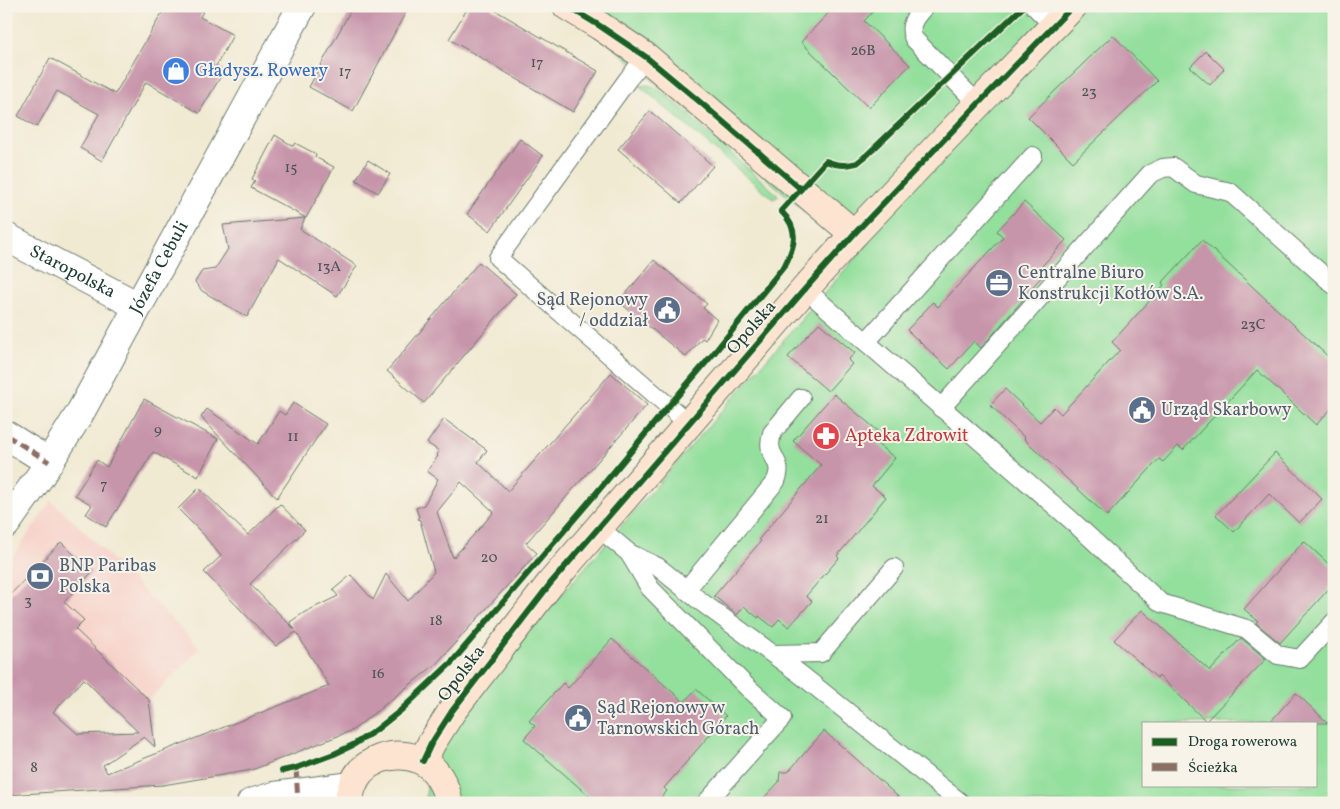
<svg xmlns="http://www.w3.org/2000/svg" width="1340" height="809" font-family="Vollkorn,serif">
	<style>
		.built { fill: #f7d1c9 }
		.green { fill: #93df9c; stroke: #598e68; fill-rule: evenodd }
		.building { fill: #c795aa; fill-rule: evenodd }
		.lines { fill: none; stroke-linecap: round; stroke-linejoin: round }
		.lane-casing { stroke: #687a6c; stroke-width: 20 }
		.street-casing { stroke: #687a6c; stroke-width: 30 }
		.secondary-casing { stroke: #687a6c; stroke-width: 30 }
		.lane { stroke: #fff; stroke-width: 18 }
		.street { stroke: #fff; stroke-width: 28 }
		.secondary { stroke: #fde4d0; stroke-width: 28 }
		.quiet { stroke: #8d6e63; stroke-width: 5; stroke-dasharray: 10 5; stroke-linecap: butt }
		.cycleway-casing { stroke: #f7f3e8; stroke-width: 9 }
		.cycleway { stroke: #1b5e20; stroke-width: 6 }
		.labels { text-anchor: middle; dominant-baseline: central; stroke-width: 4; stroke-linejoin: round; paint-order: stroke }
		.number-label { font-size: 15px; fill: #495352 }
		.shop-label { font-size: 18px; fill: #366cbe; stroke: #f7f3e8; text-anchor: start }
		.street-label { font-size: 18px; fill: #1f3d34; stroke: #f7f3e8 }
		.service-label { font-size: 18px; fill: #4e5e75; stroke: #f7f3e8; text-anchor: start }
		.health-label { font-size: 18px; fill: #be3a42; stroke: #f7f3e8; text-anchor: start }
	</style>
	<rect width="100%" height="100%" fill="#f7f3e8"/>
	<filter id="ink" filterUnits="userSpaceOnUse"><feTurbulence type="fractalNoise" baseFrequency=".02" numOctaves="2"/><feDisplacementMap in="SourceGraphic" scale="10" xChannelSelector="R" yChannelSelector="G"/><feConvolveMatrix kernelMatrix="1 2 1 2 8 2 1 2 1" color-interpolation-filters="sRGB"/></filter>
	<filter id="wash" filterUnits="userSpaceOnUse"><feTurbulence type="fractalNoise" baseFrequency=".0096" numOctaves="4" result="noise"/><feDisplacementMap in="SourceGraphic" scale="20" xChannelSelector="R" yChannelSelector="G"/><feGaussianBlur stdDeviation="1.12" result="paint"/><feColorMatrix in="noise" values="0 0 0 0 0 0 0 0 0 0 0 0 0 0 0 0 0 1.4 0 .05"/><feComposite in="paint" operator="in"/></filter>
	<g filter="url(#wash)">
		<rect width="100%" height="100%" fill="#f1ead3"/>
		<polygon class="built" points="51,501 77,524 200,648 150,699 75,629 6,650 6,566"/>
		<g class="green">
			<path d="M566,6H1334V803H425L433,742L857,256ZM1144,723H1316V785H1144Z"/>
			<polygon points="648,85 657,88 667,96 779,196 773,199 640,86"/>
		</g>
		<g id="blocks">
			<g class="building">
				<polygon points="166,6 206,6 200,17 233,35 216,66 224,71 199,113 146,82 102,161 80,148 99,114 57,91 37,127 18,116 50,58 115,94"/>
				<polygon points="353,6 409,6 353,111 309,87"/>
				<polygon points="469,6 488,6 598,71 573,112 449,39"/>
				<polygon points="835,6 878,6 864,21 910,65 869,108 801,42"/>
				<polygon points="1113,35 1157,81 1073,162 1028,117"/>
				<polygon points="1206,51 1224,69 1210,85 1190,67"/>
				<polygon points="650,111 713,166 681,203 618,149"/>
				<polygon points="275,135 293,146 295,143 316,154 315,157 334,167 306,218 251,188 255,181 252,179"/>
				<polygon points="520,139 543,156 490,231 467,214"/>
				<polygon points="368,160 390,174 378,193 356,180"/>
				<polygon points="1024,202 1066,240 1041,267 1046,272 1027,293 1028,294 981,348 974,341 949,369 907,330 933,302 938,307 1003,237 997,231"/>
				<polygon points="305,218 300,229 357,266 337,296 279,258 247,317 202,291 195,282 202,271 215,269 228,249 223,225"/>
				<polygon points="1202,240 1334,362 1334,406 1316,425 1257,370 1183,450 1178,446 1163,462 1159,459 1107,516 1024,439 1025,438 990,405 1005,389 1040,422 1054,407 1061,414 1120,350 1112,342 1164,285 1162,283"/>
				<polygon points="654,260 707,304 703,308 717,320 705,340 702,338 686,357 619,302"/>
				<polygon points="479,262 516,294 424,403 387,371"/>
				<polygon points="819,323 855,353 848,360 852,364 828,391 788,357"/>
				<path d="M611,373L647,405L526,543L537,553L436,664L353,730L252,770L163,785L6,795V599L61,542L92,572L64,602L84,620L75,629L149,700L155,747L144,737L103,765L107,773L329,686L296,632L276,646L204,572L221,556L205,537V536L178,509L199,488L248,535L280,504L305,530L250,584L295,630L290,622L305,612L338,596L333,590L351,575L373,600L386,574L408,601L434,572L420,520L417,519L419,517L416,508L424,505L438,479L427,471L438,456L437,455L439,451L427,443L444,419L487,450L478,462L508,491ZM461,482L494,512L453,558L437,512ZM84,679L138,732L78,734L53,712Z"/>
				<polygon points="834,394 884,436 877,444 895,458 872,486 886,497 837,556 839,558 806,596 812,601 789,627 779,619 773,627 759,616 758,618 744,606 737,615 714,596 761,541 759,539 821,465 793,441"/>
				<polygon points="144,399 218,439 198,477 153,452 106,527 86,514 92,505 75,495 97,460 107,467"/>
				<polygon points="293,403 326,424 277,498 201,417 207,409 258,444 279,411 285,415"/>
				<polygon points="1275,453 1322,499 1299,523 1269,494 1234,532 1216,515"/>
				<polygon points="1304,541 1334,569 1334,583 1280,643 1256,623 1258,621 1244,609"/>
				<polygon points="1142,610 1210,671 1241,638 1266,659 1206,721 1159,676 1157,678 1114,640"/>
				<polygon points="612,639 684,702 696,689 726,716 664,788 667,791 656,803 597,803 524,739 535,726 529,721 563,683 568,688"/>
				<polygon points="1296,693 1328,723 1269,723"/>
				<polygon points="824,731 854,757 905,803 759,803 779,782 780,772 788,772"/>
			</g>
		</g>
	</g>
	<g filter="url(#ink)">
		<use href="#blocks" fill-opacity="0" stroke="#687a6c" stroke-width="1"/>
		<g class="lines">
			<g class="lane-casing">
				<g id="lane">
					<path d="M925,6C916,16 907,25 914,39L978,104"/>
					<polyline points="1034,6 1054,26"/>
					<polyline points="646,57 628,79 498,258 689,424"/>
					<polyline points="805,289 1070,519 1161,603 1247,629 1278,655 1300,659 1334,622"/>
					<polyline points="866,342 1033,156"/>
					<polyline points="941,408 1150,174 1163,168 1173,167 1196,184 1230,192 1334,285"/>
					<polyline points="599,528 629,553 650,588 746,686 782,718 706,803"/>
					<polyline points="629,553 658,567 700,601 800,674 961,803"/>
					<path d="M686,590L776,481C781,468 778,465 772,453C769,447 770,440 772,433L801,398"/>
					<polyline points="773,654 821,653 894,568"/>
				</g>
			</g>
			<g class="street-casing">
				<g id="street">
					<path id="s1" d="M6,237L138,306"/>
					<polyline points="6,435 49,462"/>
					<path id="s2" d="M6,524L41,475L80,413L302,6"/>
					<polyline points="251,803 274,796 352,786"/>
				</g>
			</g>
			<g class="secondary-casing">
				<g id="secondary">
					<polyline points="567,6 600,26 646,57 854,234"/>
					<polyline points="423,761 431,744 452,711 550,584 805,289 854,234 978,104 1073,6"/>
					<path d="M348,803C350,791 353,780 361,771C383,749 422,750 439,777C444,785 448,793 448,803"/>
				</g>
			</g>
			<use href="#lane" class="lane"/>
			<use href="#street" class="street"/>
			<use href="#secondary" class="secondary"/>
			<g class="quiet">
				<polyline points="6,435 49,462"/>
				<polyline points="296,768 298,803"/>
			</g>
			<g class="cycleway-casing">
				<g id="cycleway">
					<polyline points="567,6 600,26 646,57 700,102 801,189"/>
					<polyline points="423,761 431,744 452,711 550,584 805,289 854,234 978,104 1073,6"/>
					<path d="M282,771L296,768L334,754L353,745L376,730L400,711L452,662L593,497L661,415L714,353L785,265C796,244 799,229 781,211L826,161C835,165 847,166 857,163C860,161 864,157 867,155L1024,6"/>
				</g>
			</g>
			<use href="#cycleway" class="cycleway"/>
		</g>
	</g>
	<defs>
		<g id="shop-disc" transform="scale(1.4375)"><circle r="9.5" fill="#3f7fe0" stroke="#f7f3e8"/><path d="M-5-2.5h2.3a2.7 3.5 0 0 1 5.4 0H5L5.5 6h-11ZM-1.5-2.5h3a1.5 2.3 0 0 0-3 0Z" fill="#fff"/></g>
		<g id="office-disc" transform="scale(1.4375)"><circle r="9.5" fill="#5c6f8a" stroke="#f7f3e8"/><path d="M-6-3h4V-5.5h4V-3h4V5H-6ZM-1-4.5V-3h2v-1.5ZM-6 0V1H6V0Z" fill="#fff"/></g>
		<g id="civic-disc" transform="scale(1.4375)"><circle r="9.5" fill="#5c6f8a" stroke="#f7f3e8"/><path d="M-.6-6.5H3V-4.5H.6V-3L4-1V1h2V6H-6V1h2V-1L-.6-3ZM-1.2 2.5V6h2.4V2.5Z" fill="#fff"/></g>
		<g id="pharmacy-disc" transform="scale(1.4375)"><circle r="9.5" fill="#e0444e" stroke="#f7f3e8"/><path d="M-2-6h4v4h4v4h-4v4h-4v-4h-4v-4h4Z" fill="#fff"/></g>
		<g id="bank-disc" transform="scale(1.4375)"><circle r="9.5" fill="#5c6f8a" stroke="#f7f3e8"/><path d="M-6-4H6V4H-6ZM0-2.3a2.3 2.3 0 1 0 0 4.6a2.3 2.3 0 1 0 0-4.6Z" fill="#fff"/></g>
	</defs>
	<g fill-rule="evenodd">
		<use href="#shop-disc" x="176" y="71"/>
		<use href="#office-disc" x="999" y="283"/>
		<use href="#civic-disc" x="667" y="310"/>
		<use href="#civic-disc" x="1142" y="410"/>
		<use href="#pharmacy-disc" x="826" y="436"/>
		<use href="#bank-disc" x="40" y="576"/>
		<use href="#civic-disc" x="578" y="718"/>
	</g>
	<g class="labels">
		<g class="number-label">
			<text x="863" y="51">26B</text>
			<text x="537" y="63">17</text>
			<text x="345" y="72">17</text>
			<text x="1089" y="92">23</text>
			<text x="291" y="168">15</text>
			<text x="329" y="267">13A</text>
			<text x="1253" y="325">23C</text>
			<text x="158" y="430">9</text>
			<text x="293" y="437">11</text>
			<text x="104" y="485">7</text>
			<text x="822" y="519">21</text>
			<text x="489" y="558">20</text>
			<text x="28" y="601">3</text>
			<text x="436" y="621">18</text>
			<text x="378" y="674">16</text>
			<text x="34" y="768">8</text>
		</g>
		<g class="shop-label">
			<text x="195" y="71">Gładysz. Rowery</text>
		</g>
		<g class="street-label">
			<text stroke="none"><textPath href="#s2" startOffset="299">Józefa Cebuli</textPath></text>
			<text stroke="none"><textPath href="#s1" startOffset="75">Staropolska</textPath></text>
			<text transform="translate(752 328) rotate(-49)">Opolska</text>
			<text transform="translate(462 674) rotate(-53)">Opolska</text>
		</g>
		<g class="service-label">
			<text x="1018" y="273">Centralne Biuro<tspan x="1018" dy="21">Konstrukcji Kotłów S.A.</tspan></text>
			<text x="648" y="300" text-anchor="end">Sąd Rejonowy<tspan x="648" dy="21">/ oddział</tspan></text>
			<text x="1161" y="410">Urząd Skarbowy</text>
			<text x="59" y="566">BNP Paribas<tspan x="59" dy="21">Polska</tspan></text>
			<text x="597" y="708">Sąd Rejonowy w<tspan x="597" dy="21">Tarnowskich Górach</tspan></text>
		</g>
		<g class="health-label">
			<text x="845" y="436">Apteka Zdrowit</text>
		</g>
	</g>
	<rect width="1340" height="809" fill="none" stroke="#f7f3e8" stroke-width="25"/>
	<rect x="1142" y="722" width="175" height="65" fill="#f7f3e8" stroke="#a1aaa0"/>
	<rect x="1152" y="738" width="25" height="8" fill="#1b5e20" stroke="#a1aaa0"/>
	<text x="1188" y="746" font-size="15" fill="#1f3d34">Droga rowerowa</text>
	<rect x="1152" y="763" width="25" height="8" fill="#8d6e63" stroke="#a1aaa0"/>
	<text x="1188" y="772" font-size="15" fill="#1f3d34">Ścieżka</text>
</svg>
